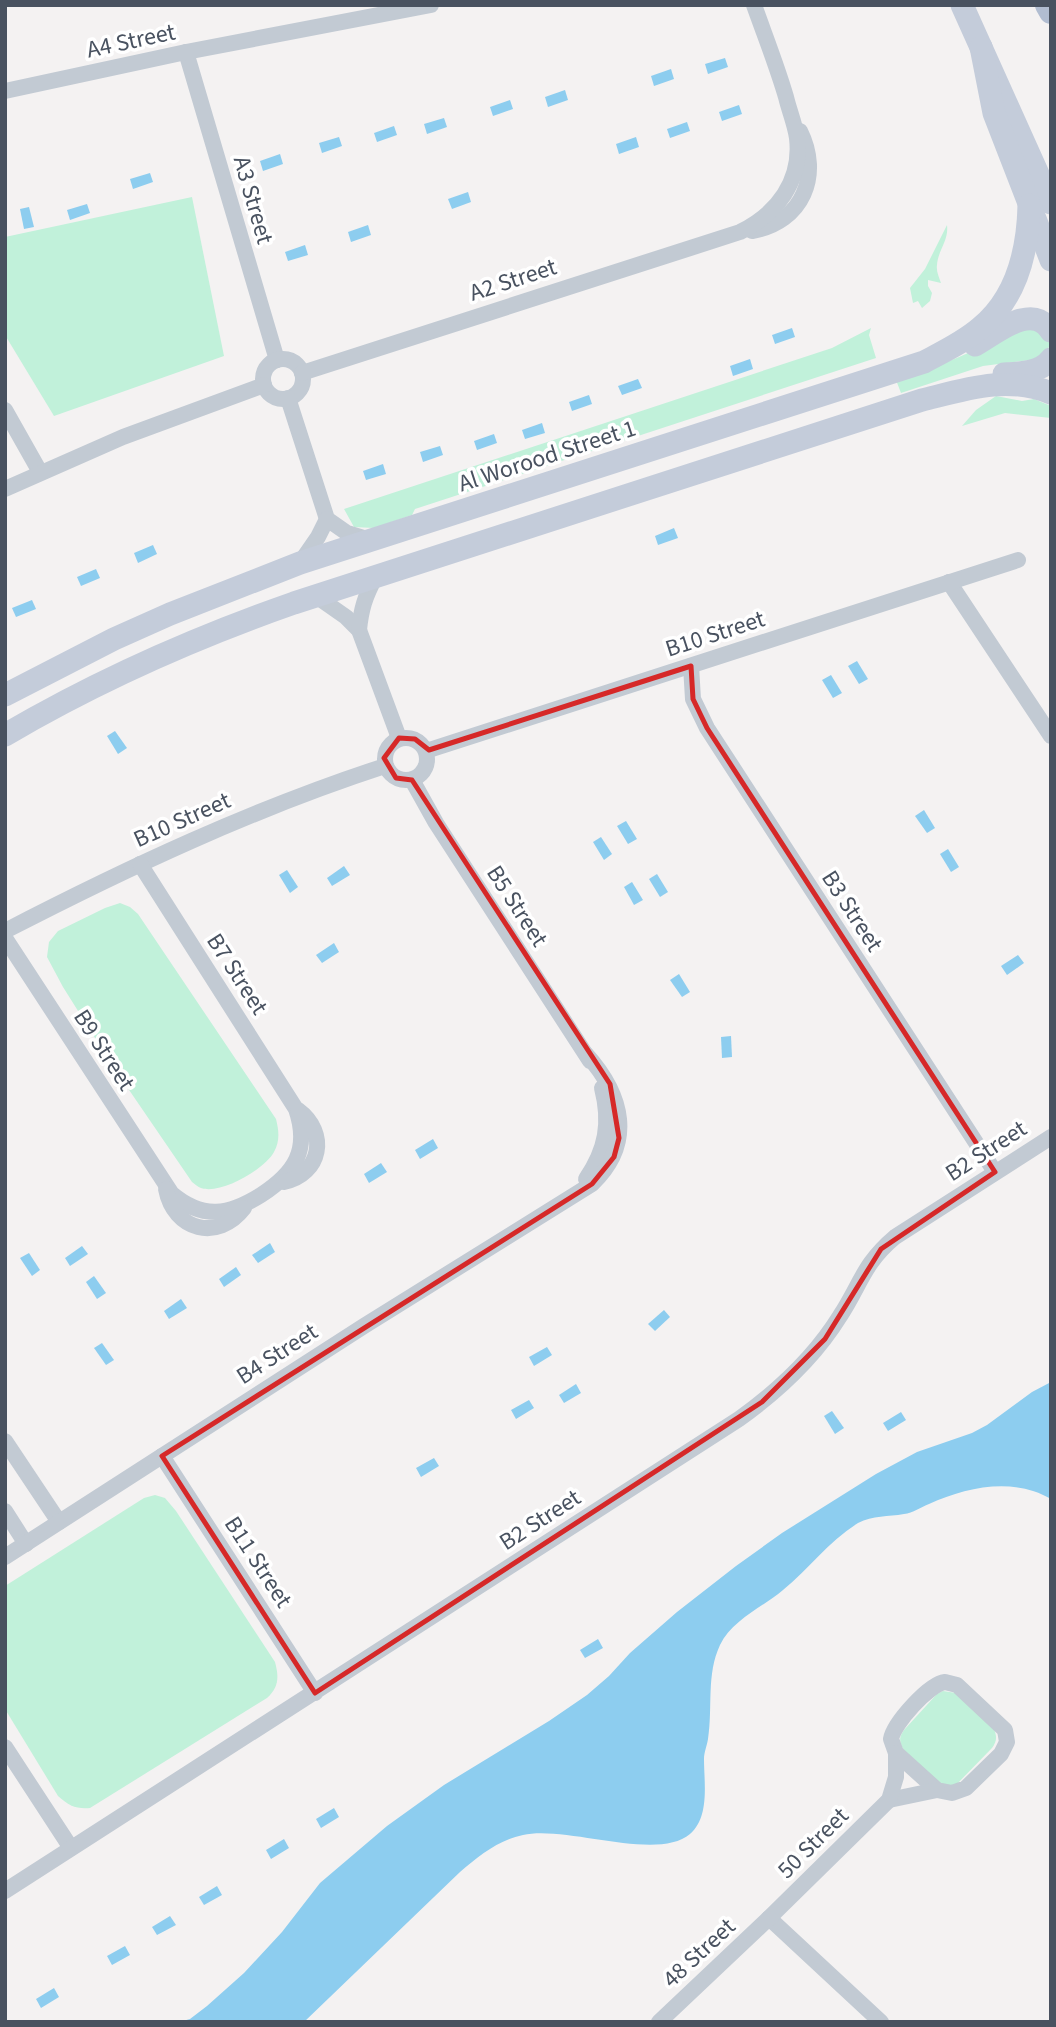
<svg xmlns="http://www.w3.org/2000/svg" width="1056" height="2027" font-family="'Source Sans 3',sans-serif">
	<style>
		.green { fill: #c1f1da }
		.water { fill: #8dcdef }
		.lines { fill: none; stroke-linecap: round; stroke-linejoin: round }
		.street { stroke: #c2cad3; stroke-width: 16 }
		.secondary { stroke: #c4ccda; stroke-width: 23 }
		.primary { stroke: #b1bdd1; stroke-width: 24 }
		.marked { fill: none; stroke: #d62828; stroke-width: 5; stroke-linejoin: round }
		.labels { text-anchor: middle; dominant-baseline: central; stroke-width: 7; stroke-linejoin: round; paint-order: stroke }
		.street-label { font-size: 24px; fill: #495260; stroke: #fff }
	</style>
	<rect width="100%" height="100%" fill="#f4f2f2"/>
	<g class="green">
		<polygon points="192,197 224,356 54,416 5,335 5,237"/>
		<path d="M947,225C949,241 938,250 937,265C936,271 939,277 941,283L928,280V286L932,293L930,301L922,308L918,301L913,303L910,288L925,269Z"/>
		<path d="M1022,323L1050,339L1049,347L1038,359L983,366L901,393L896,380C941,365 983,350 1022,323Z"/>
		<polygon points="871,328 869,335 876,358 415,509 412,515 374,528 354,527 344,509 832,348"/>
		<polygon points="996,396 1022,401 1034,399 1051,406 1051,418 1005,413 962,426 976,410"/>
		<path d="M120,903L130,907L138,914L276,1119C279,1131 280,1141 274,1152C265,1169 221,1195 201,1188C198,1187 195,1184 192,1182L112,1065L63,987L47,957L49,942L58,931L105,908Z"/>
		<path d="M155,1495L165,1498L176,1511L275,1662C279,1677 279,1687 267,1698L90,1808C76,1809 69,1806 58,1796L5,1709V1586L144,1498Z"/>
		<path d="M943,1691L956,1693L994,1729C997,1737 997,1741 992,1748L954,1787L939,1784L903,1749C899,1741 899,1737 904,1730L937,1694Z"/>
	</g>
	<g class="water">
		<polygon points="725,58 728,67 708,74 705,64"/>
		<polygon points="671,69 674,79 654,86 651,76"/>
		<polygon points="565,90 568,100 548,107 545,97"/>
		<polygon points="510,100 513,109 493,116 490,107"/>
		<polygon points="739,105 742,114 722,121 719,112"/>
		<polygon points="444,118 447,127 427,134 424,124"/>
		<polygon points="687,122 690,131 670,138 667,129"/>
		<polygon points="394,126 397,135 377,142 374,133"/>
		<polygon points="339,137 342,146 322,153 319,143"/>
		<polygon points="636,137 639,147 619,154 616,144"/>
		<polygon points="280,154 283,164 263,171 260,161"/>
		<polygon points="150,173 153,182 133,189 130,179"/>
		<polygon points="468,192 471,202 452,209 448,199"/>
		<polygon points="87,204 90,213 70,220 67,210"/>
		<polygon points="29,207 34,227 24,229 20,209"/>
		<polygon points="368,225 371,235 351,242 348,232"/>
		<polygon points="305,245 308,255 288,261 285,252"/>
		<polygon points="792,328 795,337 775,344 772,335"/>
		<polygon points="750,359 753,369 733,376 730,366"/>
		<polygon points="638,379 642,388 622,395 618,386"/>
		<polygon points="589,395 592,404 572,411 569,402"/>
		<polygon points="542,423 545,433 525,439 522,430"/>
		<polygon points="494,434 497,443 477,450 474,441"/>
		<polygon points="440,446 443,455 423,462 420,452"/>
		<polygon points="383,464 386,474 366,480 363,471"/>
		<polygon points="674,528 678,538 658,545 655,536"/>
		<polygon points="153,545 157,554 138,563 134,553"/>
		<polygon points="96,569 100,578 81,586 77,577"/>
		<polygon points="32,600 36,609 16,617 12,608"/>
		<polygon points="857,661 868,679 859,684 848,666"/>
		<polygon points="831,675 842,693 833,698 822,680"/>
		<polygon points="115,731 127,748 118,754 107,736"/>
		<polygon points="924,810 935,828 927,833 915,816"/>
		<polygon points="626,821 637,839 628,844 617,826"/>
		<polygon points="601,837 612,854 604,860 593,842"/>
		<polygon points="948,849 959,867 951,872 940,854"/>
		<polygon points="344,866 350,875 332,886 327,878"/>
		<polygon points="287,870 298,887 290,893 279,875"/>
		<polygon points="657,874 668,892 660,897 649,879"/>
		<polygon points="632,882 643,900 634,905 624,887"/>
		<polygon points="334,943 339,952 322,963 316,955"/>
		<polygon points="1018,955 1024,963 1007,975 1001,966"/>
		<polygon points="679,974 690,992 682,997 670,980"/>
		<polygon points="731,1036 732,1057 722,1058 721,1037"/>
		<polygon points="433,1139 438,1148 420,1159 415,1150"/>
		<polygon points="381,1163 387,1172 369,1183 364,1174"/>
		<polygon points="270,1243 275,1252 258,1263 252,1255"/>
		<polygon points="82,1246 88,1254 70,1266 65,1258"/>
		<polygon points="29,1253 40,1270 32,1276 20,1258"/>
		<polygon points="236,1267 241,1275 224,1287 219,1279"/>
		<polygon points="94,1276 106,1293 97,1299 86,1282"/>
		<polygon points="181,1299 187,1308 169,1319 164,1311"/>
		<polygon points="664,1310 670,1317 655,1331 648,1324"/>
		<polygon points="102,1343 114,1360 106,1365 94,1348"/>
		<polygon points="547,1347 552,1355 534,1366 529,1357"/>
		<path d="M1051,1382V1499C1013,1477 967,1487 929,1504C921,1507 913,1513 904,1514C888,1517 873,1515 858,1523C829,1541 809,1569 783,1590C763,1607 732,1620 720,1645C706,1675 713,1707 708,1739C707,1746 704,1752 704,1759C704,1783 710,1817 690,1834C657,1862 566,1825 523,1835C498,1840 479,1856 460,1872L304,2022H179L190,2019L207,2006L244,1973L282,1932L320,1883L387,1826L444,1785L549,1721L587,1695L609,1676L630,1653L677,1612L736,1566L782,1533L876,1474L917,1452L972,1433L987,1425L1032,1392Z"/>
		<polygon points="576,1384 581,1393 564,1403 559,1395"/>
		<polygon points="529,1400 534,1408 516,1419 511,1410"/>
		<polygon points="832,1411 844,1428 835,1434 824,1416"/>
		<polygon points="901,1412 906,1420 888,1431 883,1423"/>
		<polygon points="434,1458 439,1466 421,1477 416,1468"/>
		<polygon points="598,1639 603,1648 585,1658 580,1650"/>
		<polygon points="334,1808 339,1817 321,1828 316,1819"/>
		<polygon points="284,1839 289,1848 271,1859 266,1850"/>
		<polygon points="217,1886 222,1895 204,1905 199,1897"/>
		<polygon points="170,1916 176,1925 157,1935 152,1927"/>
		<polygon points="125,1946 130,1955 112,1965 107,1956"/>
		<polygon points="54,1988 59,1997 41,2008 36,1999"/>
	</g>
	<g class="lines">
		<g class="street">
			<polyline points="186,52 277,360"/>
			<polyline points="5,91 186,52 431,5"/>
			<path d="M752,231C803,222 822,175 800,131"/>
			<circle cx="283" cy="379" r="20"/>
			<path d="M302,373L740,232C777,214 802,181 797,138C795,124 789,110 786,97C777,66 765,36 754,5"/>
			<polyline points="288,398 327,519 347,533 370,540"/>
			<polyline points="5,410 40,472"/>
			<polyline points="5,489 123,437 264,385"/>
			<polyline points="300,563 318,537 327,519"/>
			<polyline points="949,582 1051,736"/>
			<polyline points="316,596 346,617 359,630 399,738"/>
			<path d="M359,630C361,610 365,596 375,578"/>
			<polyline points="691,666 693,699 707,728 995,1172"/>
			<circle cx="406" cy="759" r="21"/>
			<polyline points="426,751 1018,560"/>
			<polyline points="412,780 436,823 590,1061"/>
			<path d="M5,931C129,867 253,809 385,766"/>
			<path d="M5,938L172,1194C203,1220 229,1215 261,1195C295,1173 310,1150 296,1109L140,864"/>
			<path d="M586,1179C606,1150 611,1123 602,1088"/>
			<path d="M284,1182C321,1174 329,1133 298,1110"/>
			<path d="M166,1189C174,1231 218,1242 244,1208"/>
			<polyline points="5,1441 59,1522"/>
			<polyline points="162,1456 315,1693"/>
			<polyline points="5,1511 26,1544"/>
			<path d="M5,1557L364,1326L592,1184C635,1143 623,1095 586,1054"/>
			<path d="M945,1682L957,1685L1005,1730L1007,1742L1001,1754L966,1788L952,1793L937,1790L896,1753L891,1739C894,1723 929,1684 945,1682Z"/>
			<polyline points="5,1747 71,1848"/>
			<polyline points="889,1800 937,1790"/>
			<path d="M5,1891L739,1419C778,1391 814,1358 840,1316C861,1284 863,1264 895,1237L1051,1137"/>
			<polyline points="769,1918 881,2022"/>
			<polyline points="659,2022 769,1918 889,1800 896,1777 896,1753"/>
		</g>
		<g class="secondary">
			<polyline points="962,5 1051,203"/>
			<polyline points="981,47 994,113 1051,260"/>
			<path d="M975,345C996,334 1031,301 1051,331"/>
			<path d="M1004,374C1021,373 1040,373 1051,359"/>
			<path d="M5,695L114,639L170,614L300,563L924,362C943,352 964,342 980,328C1017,298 1028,249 1029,205"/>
			<path d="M5,735C97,681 194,638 294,603L922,400C966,389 1007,375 1051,393"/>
		</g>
		<polyline class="primary" points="1047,5 1051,12"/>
	</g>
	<path class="marked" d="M691,666L693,699L707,728L995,1172L881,1249L825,1339L762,1402L315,1693L162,1456L592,1184L614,1157L619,1138L610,1084L412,780L396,778L384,758L399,738L415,739L429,750Z"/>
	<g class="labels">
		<g class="street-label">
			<text transform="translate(131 41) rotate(-12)">A4 Street</text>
			<text transform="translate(253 200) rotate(74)">A3 Street</text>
			<text transform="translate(513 280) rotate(-18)">A2 Street</text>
			<text transform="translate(547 456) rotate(-18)">Al Worood Street 1</text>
			<text transform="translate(715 634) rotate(-18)">B10 Street</text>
			<text transform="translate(182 820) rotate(-24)">B10 Street</text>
			<text transform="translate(517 906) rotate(57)">B5 Street</text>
			<text transform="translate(852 911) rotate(57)">B3 Street</text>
			<text transform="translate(237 974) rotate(57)">B7 Street</text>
			<text transform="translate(104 1050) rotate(57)">B9 Street</text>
			<text transform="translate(986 1151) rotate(-33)">B2 Street</text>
			<text transform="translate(277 1354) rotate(-33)">B4 Street</text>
			<text transform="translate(540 1520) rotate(-33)">B2 Street</text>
			<text transform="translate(258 1562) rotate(57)">B11 Street</text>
			<text transform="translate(813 1843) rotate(-45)">50 Street</text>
			<text transform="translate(699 1953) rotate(-43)">48 Street</text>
		</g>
	</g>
	<rect width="1056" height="2027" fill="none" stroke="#495260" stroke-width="14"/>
</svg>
